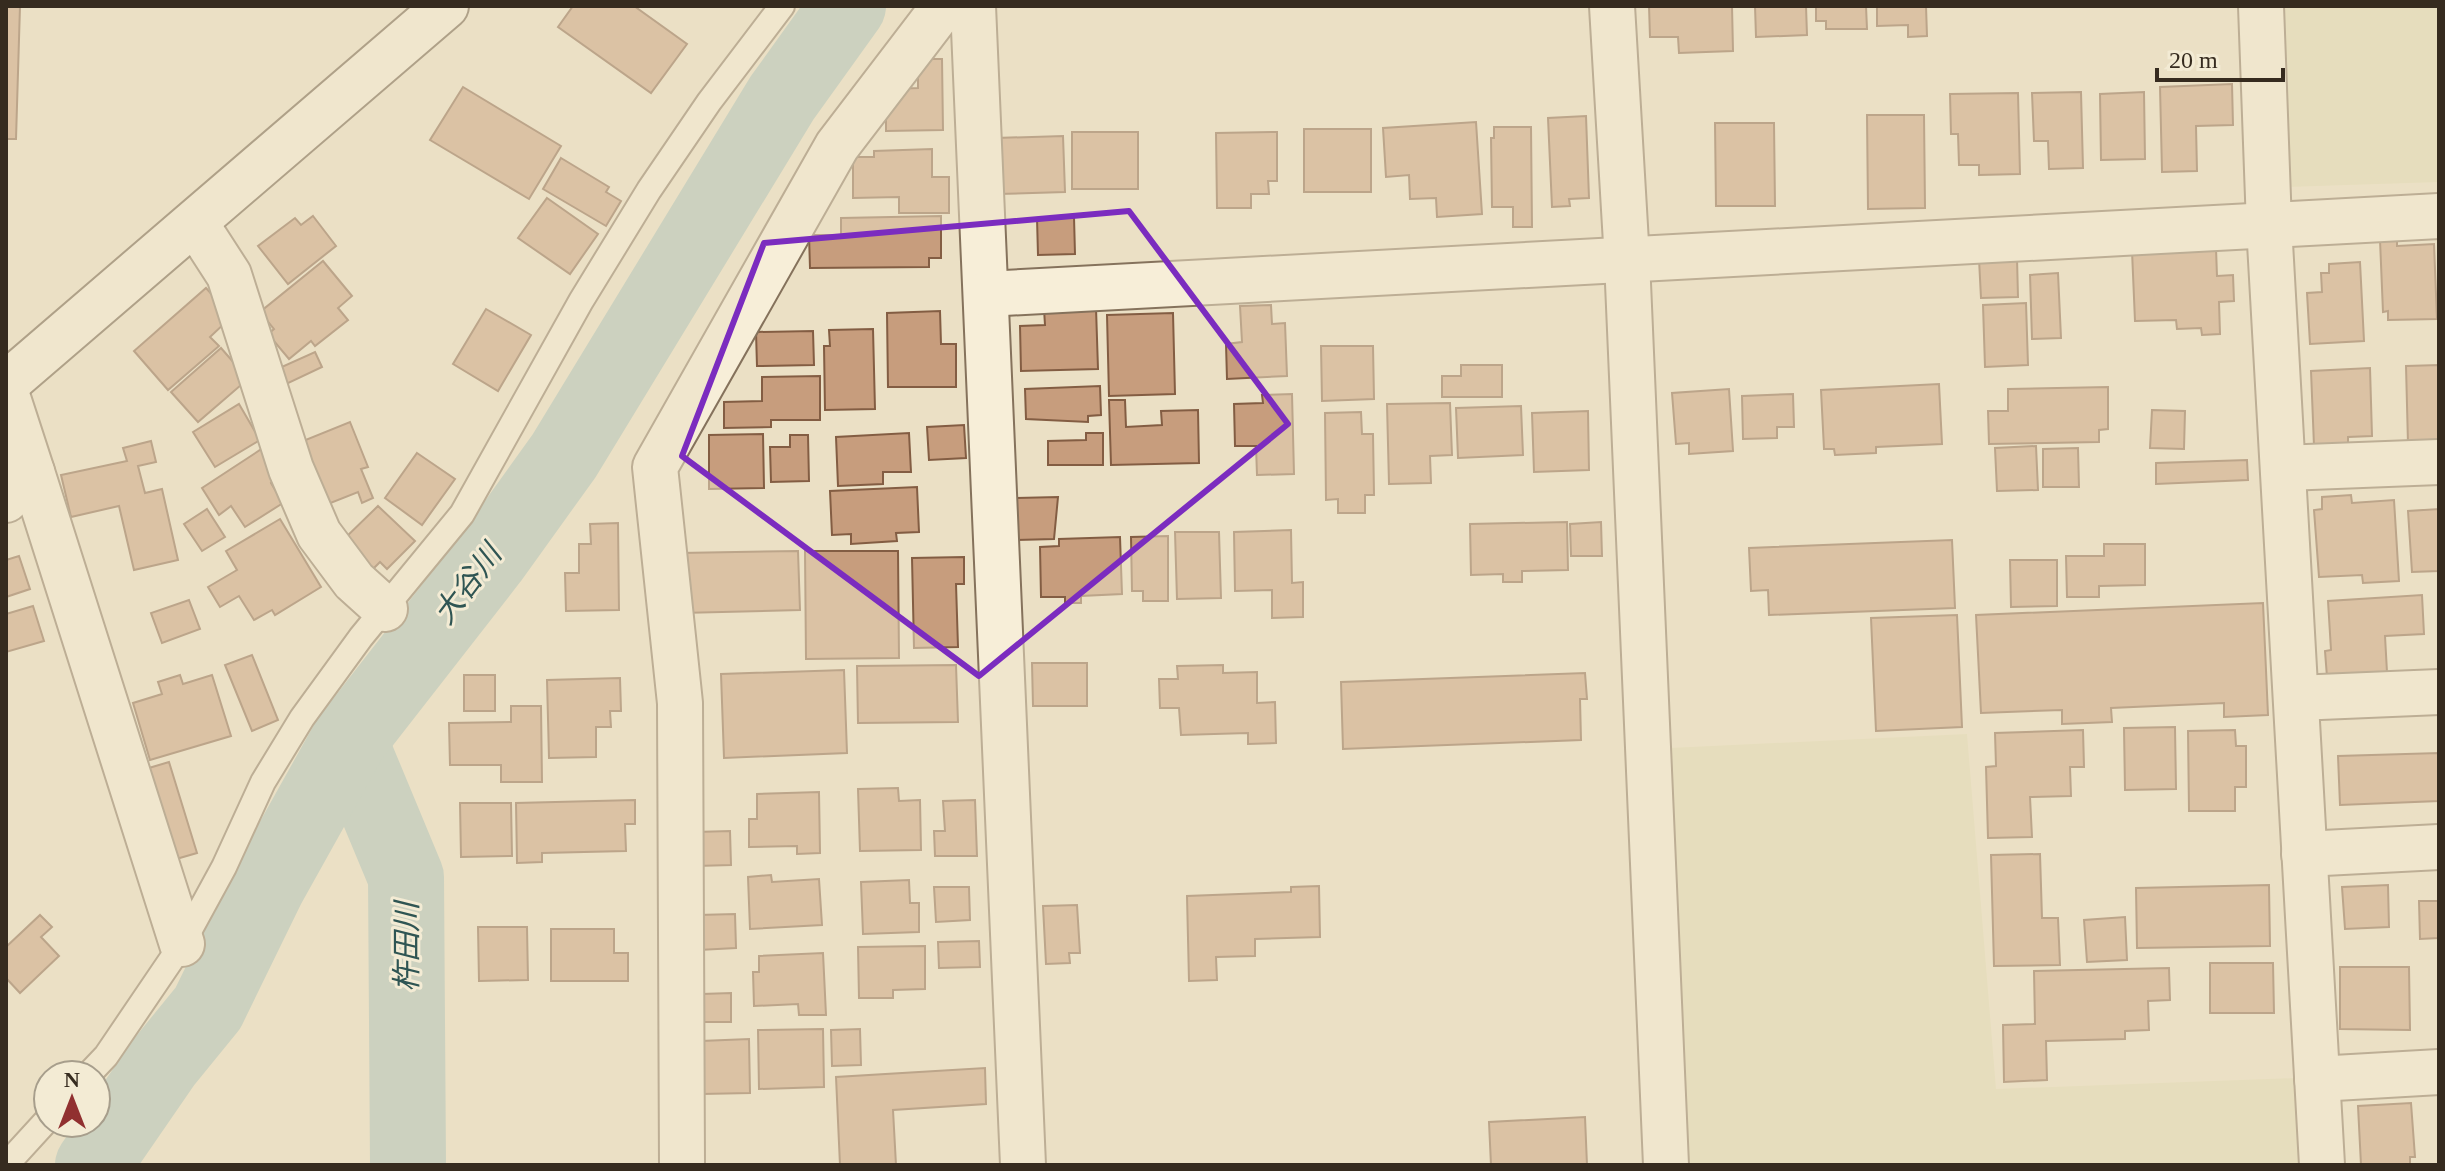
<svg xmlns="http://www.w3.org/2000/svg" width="2445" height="1171" font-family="'Times New Roman','Noto Sans JP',serif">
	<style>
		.farmland { fill: #e1dab3 }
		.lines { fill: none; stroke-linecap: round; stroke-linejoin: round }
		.river { stroke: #a6bfb8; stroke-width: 76 }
		.building { fill: #c79d7d; stroke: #835d43; stroke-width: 2 }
		.lane-casing { stroke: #85725c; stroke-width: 28 }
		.street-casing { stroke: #85725c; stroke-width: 48 }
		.secondary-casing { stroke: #67543f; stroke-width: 48 }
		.lane { stroke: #f7eed8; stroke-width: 24 }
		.street { stroke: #f7eed8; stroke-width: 44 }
		.secondary { stroke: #f7eed8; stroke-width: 44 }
		.marked { fill: none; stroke: #7b2cbf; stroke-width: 6; stroke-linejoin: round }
		.labels { text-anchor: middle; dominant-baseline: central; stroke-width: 6; stroke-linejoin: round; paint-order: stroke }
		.water-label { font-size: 30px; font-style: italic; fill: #2f5553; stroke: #f3ebd4 }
	</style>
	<rect width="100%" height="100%" fill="#ebe0c5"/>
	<g class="farmland">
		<polygon points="2277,6 2439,6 2439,182 2283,187"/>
		<polygon points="1967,734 1996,1089 2297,1078 2302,1165 1685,1165 1670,748"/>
	</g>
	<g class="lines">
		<g class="river">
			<polyline points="349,740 406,877 408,1165"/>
			<polyline points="93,1165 164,1062 208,1008 267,887 349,740 490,559 564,456 782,98 848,6"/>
		</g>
	</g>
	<g class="building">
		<polygon points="6,6 20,6 16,139 6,139"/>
		<polygon points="573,6 634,6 687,44 651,93 558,27"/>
		<polygon points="1649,6 1732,6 1733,51 1679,53 1678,37 1650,37"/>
		<polygon points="1755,6 1806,6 1807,35 1756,37"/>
		<polygon points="1816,6 1866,6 1867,29 1826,29 1826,21 1816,21"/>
		<polygon points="1877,6 1926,6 1927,36 1908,37 1908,25 1877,26"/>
		<polygon points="918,59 942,59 943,130 886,131 886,89 918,88"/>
		<polygon points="2232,84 2233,125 2196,126 2197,171 2162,172 2160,87"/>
		<polygon points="463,87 561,146 529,199 430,140"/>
		<polygon points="2081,92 2083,168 2049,169 2048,141 2034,141 2032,93"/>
		<polygon points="2144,92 2145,159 2101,160 2100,94"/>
		<polygon points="2018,93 2020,174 1979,175 1979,165 1959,165 1958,134 1951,134 1950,94"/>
		<polygon points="1867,115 1924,115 1925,208 1868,209"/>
		<polygon points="1586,116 1589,198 1569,199 1570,206 1552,207 1548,118"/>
		<polygon points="1476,122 1482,214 1437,217 1436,198 1410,199 1409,175 1386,177 1383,128"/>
		<polygon points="1715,123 1774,123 1775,206 1716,206"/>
		<polygon points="1494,127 1531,127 1532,227 1513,227 1513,207 1492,207 1491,138 1494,138"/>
		<rect x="1304" y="129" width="67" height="63"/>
		<rect x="1072" y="132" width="66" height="57"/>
		<polygon points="1277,132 1277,181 1268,181 1269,194 1251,194 1251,208 1217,208 1216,133"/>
		<polygon points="1063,136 1065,192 998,194 996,138"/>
		<polygon points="932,149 932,177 949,177 949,213 899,213 899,197 853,198 853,157 874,157 874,151"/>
		<polygon points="561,158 609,187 606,192 621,201 606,226 543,189"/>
		<polygon points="547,198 598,234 570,274 518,238"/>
		<polygon points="313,216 336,246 288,284 258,246 295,218 301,225"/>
		<polygon points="941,216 941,258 929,258 929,267 810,268 809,235 841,235 841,218"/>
		<polygon points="1074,217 1075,254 1038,255 1037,218"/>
		<polygon points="2397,239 2397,246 2434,244 2437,319 2388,320 2388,311 2383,312 2380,240"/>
		<polygon points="2216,248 2217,276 2233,275 2234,301 2219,302 2220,334 2202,335 2201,328 2177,329 2176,320 2135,321 2132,251"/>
		<polygon points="2017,258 2018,297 1981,298 1979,259"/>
		<polygon points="323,261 352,296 338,308 348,320 315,346 311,341 289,359 268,334 274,329 260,312"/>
		<polygon points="2360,262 2364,341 2310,344 2307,293 2322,292 2321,273 2329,273 2329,264"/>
		<polygon points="2058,273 2061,338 2032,339 2030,275"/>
		<polygon points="206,288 224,308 228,320 210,337 219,346 168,390 134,351"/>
		<polygon points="2026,303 2028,365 1985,367 1983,305"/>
		<polygon points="1271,305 1272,324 1285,323 1287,376 1227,379 1226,344 1242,342 1240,306"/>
		<polygon points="1096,308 1098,369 1021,371 1020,326 1045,325 1044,309"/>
		<polygon points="486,309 531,335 498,391 453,364"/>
		<polygon points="940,311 941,344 956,344 956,387 888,387 887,313"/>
		<polygon points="1173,313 1175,394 1109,396 1107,315"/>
		<polygon points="873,329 875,409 825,410 824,346 830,346 829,330"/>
		<polygon points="813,331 814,365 757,366 756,332"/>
		<polygon points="1321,346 1373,346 1374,399 1322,401"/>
		<polygon points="221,348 248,379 198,422 171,392"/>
		<polygon points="315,352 322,367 282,386 275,370"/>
		<polygon points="1461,365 1502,365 1502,397 1442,397 1442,376 1461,376"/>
		<polygon points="2439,365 2439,449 2408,444 2406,366"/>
		<polygon points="2370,368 2372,436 2348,437 2348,445 2314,446 2311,371"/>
		<polygon points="820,376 820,420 771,420 771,427 724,428 724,402 762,401 762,377"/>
		<polygon points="1939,384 1942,444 1876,447 1876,453 1835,455 1834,449 1824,449 1821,390"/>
		<polygon points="1100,386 1101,415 1088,416 1088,422 1026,419 1025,389"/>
		<polygon points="2108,387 2108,429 2099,430 2099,442 1989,444 1988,411 2008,411 2008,389"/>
		<polygon points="1729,389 1733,451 1689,454 1689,443 1676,444 1672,393"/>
		<polygon points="1292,394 1294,474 1257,475 1256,446 1235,446 1234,404 1263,403 1262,395"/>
		<polygon points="1793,394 1794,427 1777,427 1777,438 1743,439 1742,396"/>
		<polygon points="1109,400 1125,400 1126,427 1162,425 1161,411 1198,410 1199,463 1111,465"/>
		<polygon points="1450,403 1452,455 1430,456 1431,483 1389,484 1387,404"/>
		<polygon points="239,404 260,440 215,467 193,432"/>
		<polygon points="1521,406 1523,455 1458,458 1456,408"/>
		<polygon points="2152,410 2185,411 2184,449 2150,448"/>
		<polygon points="1588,411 1589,470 1534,472 1532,413"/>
		<polygon points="1361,412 1362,434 1373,434 1374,495 1365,495 1365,513 1338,513 1338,499 1326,500 1325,413"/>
		<polygon points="350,422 368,467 361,469 373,498 362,503 358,492 328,504 303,441"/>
		<polygon points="964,425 966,458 929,460 927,427"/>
		<polygon points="909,433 911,472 883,472 883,484 838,486 836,437"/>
		<polygon points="1086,433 1103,433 1103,465 1048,465 1048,441 1086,440"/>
		<polygon points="763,434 764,488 709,489 709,435"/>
		<polygon points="790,435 808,435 809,481 771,482 770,447 790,447"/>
		<polygon points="151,441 156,462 138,466 145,493 162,489 178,560 134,570 119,506 71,517 61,475 127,461 123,448"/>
		<polygon points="2036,446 2038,490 1997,491 1995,448"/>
		<polygon points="263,448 281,476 271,483 283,503 245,527 231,506 219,515 202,488"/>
		<polygon points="2078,448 2079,487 2043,487 2043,449"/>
		<polygon points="417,453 455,479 422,525 385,498"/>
		<polygon points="2247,460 2248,480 2156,484 2156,463"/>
		<polygon points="917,487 919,532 896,533 897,541 851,544 851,534 832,535 830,491"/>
		<polygon points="2351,495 2352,503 2394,500 2399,581 2363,583 2362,575 2319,577 2314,510 2322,509 2322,497"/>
		<polygon points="1058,497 1054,539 1016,540 1015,498"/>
		<polygon points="378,506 415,541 387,569 380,562 372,570 342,541"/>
		<polygon points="207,509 225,537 202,551 184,524"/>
		<polygon points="2439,509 2439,571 2412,572 2408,511"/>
		<polygon points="280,519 321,587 275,615 272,610 254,620 239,596 220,607 208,587 237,570 226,551"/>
		<polygon points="1567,522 1568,570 1522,571 1522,582 1503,582 1503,574 1471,575 1470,524"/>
		<polygon points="1601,522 1602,556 1571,556 1570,524"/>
		<polygon points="618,523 619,610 566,611 565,573 579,573 579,544 591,544 590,524"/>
		<polygon points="1291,530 1292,583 1303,582 1303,617 1272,618 1272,590 1235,591 1234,532"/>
		<polygon points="1175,532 1219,532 1221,598 1177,599"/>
		<polygon points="1168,536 1168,601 1143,601 1143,591 1132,591 1131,537"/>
		<polygon points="1120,537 1122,594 1081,596 1081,603 1065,603 1065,597 1041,597 1040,547 1059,546 1059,539"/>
		<polygon points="1952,540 1955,608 1769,615 1768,590 1751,591 1749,548"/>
		<polygon points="2104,544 2145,544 2145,585 2099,586 2099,597 2067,597 2066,556 2104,556"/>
		<polygon points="798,551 800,610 681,613 680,553"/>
		<polygon points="805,551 898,551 899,658 806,659"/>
		<polygon points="19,556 30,589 6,597 6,560"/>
		<polygon points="964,557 964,584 956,584 958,647 914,648 912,558"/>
		<polygon points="2010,560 2057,560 2057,606 2011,607"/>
		<polygon points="2422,595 2424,634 2385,636 2387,672 2327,677 2325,651 2331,650 2328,601"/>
		<polygon points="189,600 200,629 162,643 151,613"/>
		<polygon points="2263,603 2268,715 2224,717 2224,703 2111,708 2112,722 2062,724 2062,710 1981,713 1976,615"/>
		<polygon points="33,606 44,641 6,652 6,614"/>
		<polygon points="1957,615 1962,727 1876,731 1871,618"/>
		<polygon points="252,655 278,720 252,731 225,665"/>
		<polygon points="1032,663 1087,663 1087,706 1033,706"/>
		<polygon points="956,665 958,722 858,723 857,666"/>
		<polygon points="1223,665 1223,673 1257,672 1257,703 1275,702 1276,743 1248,744 1248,733 1181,735 1179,708 1160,708 1159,679 1178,679 1177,666"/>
		<polygon points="844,670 847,753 724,758 721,674"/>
		<polygon points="1585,673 1587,699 1580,699 1581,740 1343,749 1341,682"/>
		<polygon points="180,675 183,684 212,675 231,736 150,760 133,703 162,694 158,682"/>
		<rect x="464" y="675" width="31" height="36"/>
		<polygon points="620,678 621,711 610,711 611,727 596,727 596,757 549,758 547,680"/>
		<polygon points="511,706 541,706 542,782 501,782 501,765 450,765 449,723 511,722"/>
		<polygon points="2175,727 2176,789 2125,790 2124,728"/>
		<polygon points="2083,730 2084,767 2070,767 2071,796 2030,797 2032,837 1988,838 1986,767 1996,766 1995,733"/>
		<polygon points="2235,730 2236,746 2246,746 2246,787 2235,787 2235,811 2189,811 2188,731"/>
		<polygon points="2439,753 2439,801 2340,805 2338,756"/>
		<polygon points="169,762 197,853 159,864 132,773"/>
		<polygon points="898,788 899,801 920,800 921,850 860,851 858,789"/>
		<polygon points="819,792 820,853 797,854 797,846 749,847 749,819 757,819 757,794"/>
		<polygon points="635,800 635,824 625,824 626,851 542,853 542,862 517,863 516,803"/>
		<polygon points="975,800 977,856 935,856 934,831 945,831 943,801"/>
		<polygon points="460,803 511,803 512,856 461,857"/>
		<polygon points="730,831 731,865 696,866 695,832"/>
		<polygon points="2040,854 2042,918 2058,918 2060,965 1994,966 1991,855"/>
		<polygon points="771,875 772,882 819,879 822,925 750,929 748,877"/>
		<polygon points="909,880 910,903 919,903 919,932 863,934 861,882"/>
		<polygon points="2269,885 2270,946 2137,948 2136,888"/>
		<polygon points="2388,885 2389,927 2345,929 2342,887"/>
		<polygon points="1319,886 1320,937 1255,939 1255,956 1216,957 1217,980 1189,981 1187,896 1291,892 1291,887"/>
		<polygon points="934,887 969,887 970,920 936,922"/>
		<polygon points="2439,888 2439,938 2420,939 2419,901 2439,901"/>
		<polygon points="1077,905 1080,953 1069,953 1070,963 1046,964 1043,906"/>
		<polygon points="735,914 736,948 699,950 698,915"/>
		<polygon points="40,915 52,927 41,937 59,956 20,993 6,978 6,947"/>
		<polygon points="2125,917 2127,960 2087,962 2084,920"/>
		<polygon points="478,927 527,927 528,980 479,981"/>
		<polygon points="551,929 614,929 614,953 628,953 628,981 551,981"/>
		<polygon points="979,941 980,967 939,968 938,942"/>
		<polygon points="925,946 925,989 893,990 893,998 859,998 858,947"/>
		<polygon points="823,953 826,1015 799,1015 798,1004 754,1006 753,972 759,972 759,956"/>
		<polygon points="2210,963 2273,963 2274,1013 2210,1013"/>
		<polygon points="2340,967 2409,967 2410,1030 2340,1029"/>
		<polygon points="2169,968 2170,1000 2148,1001 2149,1030 2125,1031 2125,1039 2046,1041 2047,1080 2004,1082 2003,1025 2035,1024 2034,971"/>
		<polygon points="731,993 731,1022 703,1022 702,994"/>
		<polygon points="823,1029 824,1087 759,1089 758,1030"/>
		<polygon points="860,1029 861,1065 832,1066 831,1030"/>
		<polygon points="749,1039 750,1093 702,1094 701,1041"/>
		<polygon points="985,1068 986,1104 893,1110 896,1165 840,1165 836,1077"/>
		<polygon points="2411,1103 2415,1157 2410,1157 2410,1165 2361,1165 2358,1106"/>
		<polygon points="1585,1117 1587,1165 1491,1165 1489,1122"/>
	</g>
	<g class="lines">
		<g class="lane-casing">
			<g id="lane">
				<polyline points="88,1075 106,1056 182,944 224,867 263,782 302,718 361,637 462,514 581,301 649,190 709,102 782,6"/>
				<polyline points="6,1165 48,1119"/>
			</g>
		</g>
		<g class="street-casing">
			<g id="street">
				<polyline points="973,6 1023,1165"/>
				<polyline points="1612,6 1627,260 1666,1165"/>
				<polyline points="2261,6 2269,225 2322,1165"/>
				<polyline points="196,224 229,275 291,469 319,534 354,581 385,609"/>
				<polyline points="986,294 2439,216"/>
				<polyline points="6,392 32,472 6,500"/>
				<polyline points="2283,468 2439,462"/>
				<polyline points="32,472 182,944"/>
				<polyline points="2296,698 2439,692"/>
				<polyline points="2304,854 2439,847"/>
				<polyline points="2317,1079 2439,1072"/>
				<polyline points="682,1165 680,703 655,467 837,146 944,6"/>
			</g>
		</g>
		<g class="secondary-casing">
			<polyline id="secondary" points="6,384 446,6"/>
		</g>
		<use href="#lane" class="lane"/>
		<use href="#street" class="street"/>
		<use href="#secondary" class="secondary"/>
	</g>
	<path d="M0 0H2445V1171H0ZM1129,211L1288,424L979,676L682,456L764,243Z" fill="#ebe0c5" fill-opacity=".55" fill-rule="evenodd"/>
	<path class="marked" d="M1129,211L1288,424L979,676L682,456L764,243Z"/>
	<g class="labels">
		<g class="water-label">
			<text transform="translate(467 584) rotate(-53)">大谷川</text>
			<text transform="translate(406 947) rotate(-90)">杵田川</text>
		</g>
	</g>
	<rect width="2445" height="1171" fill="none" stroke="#362b1f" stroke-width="16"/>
	<g transform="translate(72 1099)"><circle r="38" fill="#f3ebd4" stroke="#a79e8c" stroke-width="2"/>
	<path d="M0-6L14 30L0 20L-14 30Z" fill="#913030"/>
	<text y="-12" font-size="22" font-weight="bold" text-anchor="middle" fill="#362b1f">N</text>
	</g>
	<path d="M2157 68v12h126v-12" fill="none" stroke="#362b1f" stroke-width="4"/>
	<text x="2169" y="68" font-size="24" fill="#362b1f" stroke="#f3ebd4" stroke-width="6" paint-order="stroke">20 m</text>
</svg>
